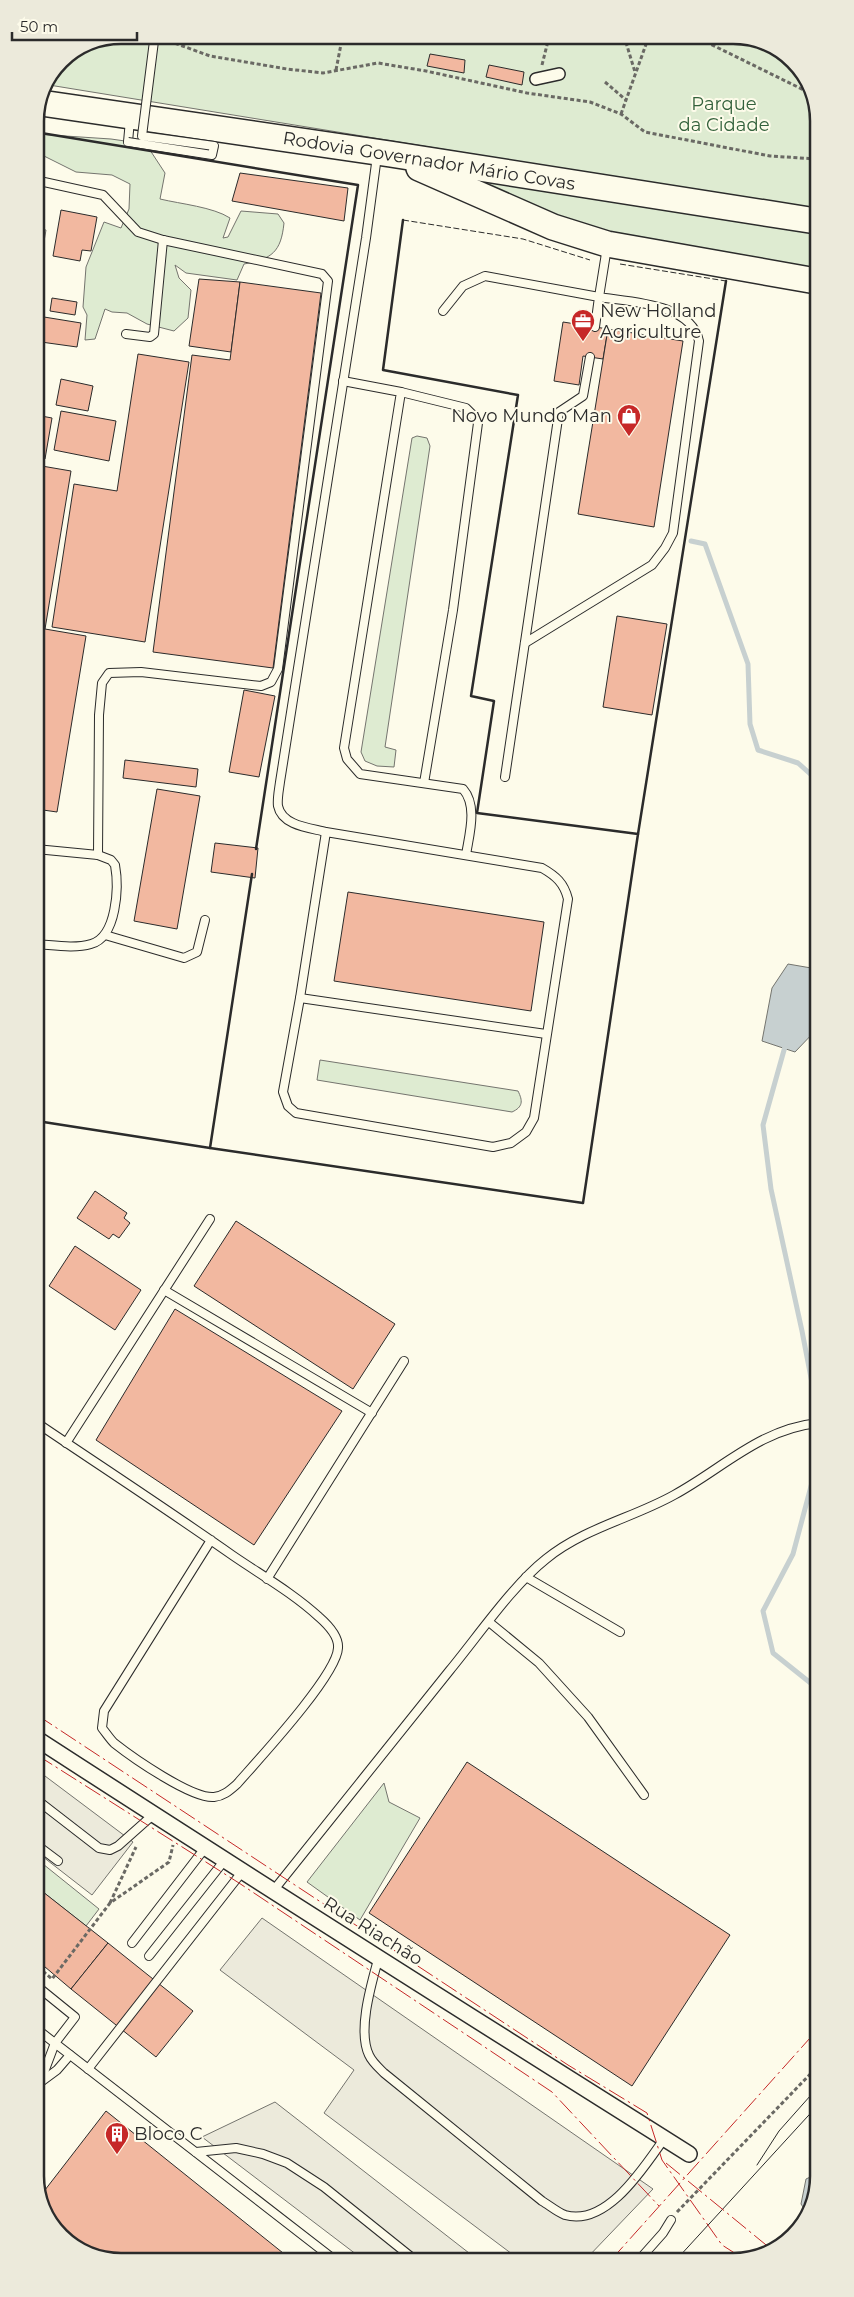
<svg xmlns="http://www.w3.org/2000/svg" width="854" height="2297" font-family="Montserrat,sans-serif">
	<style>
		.green { fill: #deebd1; stroke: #74746e }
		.parking { fill: #eceadb; stroke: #74746e }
		.water { fill: #c7d0d0; stroke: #74746e }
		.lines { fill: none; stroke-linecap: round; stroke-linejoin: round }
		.stream { stroke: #c7d0d0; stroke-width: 5 }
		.building { fill: #f2b8a0; stroke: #2b2b2b }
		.service-casing { stroke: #2b2b2b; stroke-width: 10 }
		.pedestrian-casing { stroke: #2b2b2b; stroke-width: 14 }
		.minor-casing { stroke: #2b2b2b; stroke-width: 18 }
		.trunk-casing { stroke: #2b2b2b; stroke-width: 28 }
		.path { stroke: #6a6964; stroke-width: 3; stroke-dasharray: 4 2.5; stroke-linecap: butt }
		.service { stroke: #fdfbea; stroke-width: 8 }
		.pedestrian { stroke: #fdfbea; stroke-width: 11 }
		.minor { stroke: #fdfbea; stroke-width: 15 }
		.trunk { stroke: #fdfbea; stroke-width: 25 }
		.tram { stroke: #2b2b2b; stroke-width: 1 }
		.service-bridge-casing { stroke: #2b2b2b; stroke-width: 10; stroke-linecap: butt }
		.service-bridge { stroke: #fdfbea; stroke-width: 8 }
		.fence { stroke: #2b2b2b; stroke-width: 1; stroke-dasharray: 6 2.5; stroke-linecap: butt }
		.wall { stroke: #2b2b2b; stroke-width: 2.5 }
		.power { stroke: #c62828; stroke-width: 1; stroke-dasharray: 18 4 2.5 4; stroke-linecap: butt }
		.labels { text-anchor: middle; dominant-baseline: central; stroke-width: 4; stroke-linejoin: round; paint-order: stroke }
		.park-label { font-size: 18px; fill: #34623c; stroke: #fdfbea }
		.street-label { font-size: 18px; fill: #2b2b2b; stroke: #fdfbea }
		.poi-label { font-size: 18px; fill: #2b2b2b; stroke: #fdfbea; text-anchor: start }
		.rim { fill: none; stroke: #2b2b2b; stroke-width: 2.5 }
	</style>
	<rect width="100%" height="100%" fill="#fdfbea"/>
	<g class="green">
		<polygon points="739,35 790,56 816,98 816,210 49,85 60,60 88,41"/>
		<path d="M35,134L111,139L146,144L165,173L160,199C181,204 213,207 230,218L223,238L228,237L241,211L278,214L284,223C281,252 272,259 244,264L237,280L186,273L175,265L179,278L191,290L188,318L174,331L147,324L127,313L112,312L105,309L95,339L85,340L87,315L83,307L86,267L104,222L121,228L129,209L130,184L112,175L76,172L40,154L35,162Z"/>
		<polygon points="390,154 816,229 816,280 607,244"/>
		<polygon points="417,436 427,438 430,446 385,747 396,750 394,767 377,766 365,761 361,752 412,438"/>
		<path d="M320,1060L518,1091C523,1101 523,1107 512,1112L317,1080Z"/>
		<polygon points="384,1783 389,1802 420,1818 360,1920 307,1882"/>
		<polygon points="38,1860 99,1909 86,1926 38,1888"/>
	</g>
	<g class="parking">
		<polygon points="35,228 46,230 35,293"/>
		<polygon points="37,1770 133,1842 92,1895 38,1853"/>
		<polygon points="262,1918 653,2189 585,2260 520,2260 324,2113 354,2070 220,1970"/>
		<polygon points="275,2102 478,2260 365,2261 202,2137"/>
	</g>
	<g class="water">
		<polygon points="788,964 817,969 817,1029 795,1052 762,1041 772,988"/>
		<polygon points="819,2173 819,2177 807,2213 801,2204 806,2179"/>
	</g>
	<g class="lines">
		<g class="stream">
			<polyline points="691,541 705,544 748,664 750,724 758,750 798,763 817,780"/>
			<polyline points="786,1043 763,1125 771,1189 802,1331 817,1409"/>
			<polyline points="818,1460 793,1554 763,1611 773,1653 818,1689"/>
		</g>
	</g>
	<g class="building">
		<polygon points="430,54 465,60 464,73 427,66"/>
		<polygon points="489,65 524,72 522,85 486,77"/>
		<polygon points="240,173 348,188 344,221 232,201"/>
		<polygon points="61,210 97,217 91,251 82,250 80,261 53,256"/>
		<polygon points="199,279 240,282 231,352 189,346"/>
		<polygon points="240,282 321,293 273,668 153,652 192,355 230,360"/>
		<polygon points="52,298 77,302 75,315 50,311"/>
		<polygon points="44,317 81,323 77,347 41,342"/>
		<polygon points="563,322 608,329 603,359 583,356 579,385 554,381"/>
		<polygon points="608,329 683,341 654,527 578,514"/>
		<polygon points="138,354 189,362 145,642 52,627 74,484 117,491"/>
		<polygon points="61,379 93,386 88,411 56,405"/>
		<polygon points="61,411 116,421 109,461 54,450"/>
		<polygon points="36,415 52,418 45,459 36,457"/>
		<polygon points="36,465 71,471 45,629 86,636 57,812 36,809"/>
		<polygon points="617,616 667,624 652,715 603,707"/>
		<polygon points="244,690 275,696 259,777 229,772"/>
		<polygon points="125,760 198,769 196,787 123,778"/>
		<polygon points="157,789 200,796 177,929 134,921"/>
		<polygon points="215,843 258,848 255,878 211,872"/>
		<polygon points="348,892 544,922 531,1011 334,981"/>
		<polygon points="95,1191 127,1213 124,1218 130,1223 119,1238 113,1234 109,1239 77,1218"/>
		<polygon points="236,1221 395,1324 353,1389 194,1286"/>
		<polygon points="75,1246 141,1290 115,1330 49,1286"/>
		<polygon points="175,1309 342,1411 254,1545 96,1440"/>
		<polygon points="467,1762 730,1935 632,2086 369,1913"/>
		<polygon points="38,1888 108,1943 71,1989 38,1961"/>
		<polygon points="108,1943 193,2011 156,2057 71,1989"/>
		<polygon points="106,2111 293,2261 115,2262 64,2241 38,2199"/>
	</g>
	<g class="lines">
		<g class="service-casing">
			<g id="service">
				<polyline points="128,142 130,120"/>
				<polyline points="35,180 103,195 138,232 163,240 322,274 328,281 278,669 271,682 261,686 141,672 109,673 102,683 99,715 98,855"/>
				<polyline points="443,311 463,286 485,276 599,297 595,327"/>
				<polyline points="126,334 150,337 154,334 163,240"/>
				<path d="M343,381L401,392L344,748L347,759L360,774L463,789C478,806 469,835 466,855"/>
				<polyline points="401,392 466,408 473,415 478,423 453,610 424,783"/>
				<path d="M525,643L652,565L665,548L673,533L699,341C691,303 630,302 599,297L607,247"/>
				<polyline points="505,777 559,412 583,396 590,357"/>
				<path d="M326,832L300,998L283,1092L288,1106L296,1113L493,1147L511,1143L526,1132L534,1118L568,899C564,883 556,876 542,868L326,832C311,828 282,826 278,806C277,799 279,790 280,782L366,238L377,156"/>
				<path d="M36,849L98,855L111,860L115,865C119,887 117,937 91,944C74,949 53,945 36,944"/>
				<polyline points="105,935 184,958 197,952 205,920"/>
				<polyline points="300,998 546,1034"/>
				<polyline points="164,1290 372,1413"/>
				<path d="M37,1423C102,1467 168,1510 232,1555C261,1575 293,1593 319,1617C327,1624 339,1636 338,1648C337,1675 258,1760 237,1784C230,1790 224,1796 214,1797C192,1799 133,1758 114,1743C110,1739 106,1733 102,1728L104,1711L211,1540"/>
				<polyline points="66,1443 210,1219"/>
				<polyline points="526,1577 620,1632"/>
				<polyline points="267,1579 404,1361"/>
				<polyline points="489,1622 539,1663 588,1717 644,1795"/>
				<polyline points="37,1800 99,1848 110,1850 118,1846 154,1814"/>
				<polyline points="38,1846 58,1861"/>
				<path d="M273,1891C332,1817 391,1744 450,1670C478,1636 513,1585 546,1559C584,1528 633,1518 674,1495C722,1469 760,1429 818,1423"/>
				<polyline points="132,1943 205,1848"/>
				<polyline points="149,1956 224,1861"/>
				<path d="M379,1956C372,1982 357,2030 369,2055C372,2062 379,2068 384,2073L542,2201C549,2205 557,2212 565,2215C607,2227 644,2167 664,2139"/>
				<polyline points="38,1987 75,2017 55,2043 41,2080"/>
				<polyline points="38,2030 336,2261"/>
				<polyline points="88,2069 242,1872"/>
				<polyline points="38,2084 57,2070 70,2055"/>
				<polyline points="196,2152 236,2148 263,2154 287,2163 324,2187 415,2260"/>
				<polyline points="639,2260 663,2233 671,2220"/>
			</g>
		</g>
		<g class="pedestrian-casing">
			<polyline id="pedestrian" points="536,79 559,74"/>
		</g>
		<g class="minor-casing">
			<path id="minor" d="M37,1739C253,1879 471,2017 689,2154"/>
		</g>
		<g class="trunk-casing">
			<g id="trunk">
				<polyline points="41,103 390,154 816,221"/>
				<polyline points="419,168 553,227 607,244 816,281"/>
			</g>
		</g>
		<g class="path">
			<polyline points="624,36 635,72"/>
			<polyline points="694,36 814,95"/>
			<polyline points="169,41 210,56 287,69 323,73 378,63 426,71 527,93 590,102 621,114 645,132 770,156 816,159"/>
			<polyline points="542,65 549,37"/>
			<polyline points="336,70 342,39"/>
			<polyline points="605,82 626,100"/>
			<polyline points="621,114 649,36"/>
			<polyline points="110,1903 136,1847"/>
			<polyline points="38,1967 52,1979 110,1903 169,1862 173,1845"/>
			<polyline points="677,2212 819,2065"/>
		</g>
		<use href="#service" class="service"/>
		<use href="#pedestrian" class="pedestrian"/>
		<use href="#minor" class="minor"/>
		<use href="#trunk" class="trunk"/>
		<g class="tram">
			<polyline points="757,2165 779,2131 819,2086"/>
			<polyline points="677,2259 819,2104"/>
		</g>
		<g class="service-bridge-casing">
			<polyline id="service-bridge" points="128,142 212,155 214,146 142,136 154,41"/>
		</g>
		<use href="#service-bridge" class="service-bridge"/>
		<g class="fence">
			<polyline points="403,220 523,239 590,260"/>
			<polyline points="620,264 726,281"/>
		</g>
		<g class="wall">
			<polyline points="35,132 358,185 256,849"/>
			<polyline points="638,834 726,281"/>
			<polyline points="252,874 210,1148 583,1203 638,834 477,813 494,701 471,696 518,395 383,370 403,220"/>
			<polyline points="37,1121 210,1148"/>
		</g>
		<g class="power">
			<polyline points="37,1715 568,2065 647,2113 662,2160 722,2245 744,2259"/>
			<polyline points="37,1755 239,1883 552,2092 659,2206"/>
			<polyline points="666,2163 771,2249"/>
			<polyline points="611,2260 819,2028"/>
		</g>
	</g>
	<defs>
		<g id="office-pin" transform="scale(1.25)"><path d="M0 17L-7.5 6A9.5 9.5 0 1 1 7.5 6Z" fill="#c62828" stroke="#fdfbea"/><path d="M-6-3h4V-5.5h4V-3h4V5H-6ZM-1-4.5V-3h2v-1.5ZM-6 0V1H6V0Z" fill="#fff"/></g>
		<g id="shop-pin" transform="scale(1.25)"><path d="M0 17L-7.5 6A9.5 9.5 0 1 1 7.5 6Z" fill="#c62828" stroke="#fdfbea"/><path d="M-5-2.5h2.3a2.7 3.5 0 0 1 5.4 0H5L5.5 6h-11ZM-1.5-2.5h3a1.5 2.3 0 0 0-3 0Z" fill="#fff"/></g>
		<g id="building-pin" transform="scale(1.25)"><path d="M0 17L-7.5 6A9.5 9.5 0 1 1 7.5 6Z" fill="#c62828" stroke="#fdfbea"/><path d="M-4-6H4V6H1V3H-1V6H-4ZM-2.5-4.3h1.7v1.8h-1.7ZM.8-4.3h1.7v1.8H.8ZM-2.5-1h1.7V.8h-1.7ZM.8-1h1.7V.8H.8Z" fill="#fff"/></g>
	</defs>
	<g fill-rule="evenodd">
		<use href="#office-pin" x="583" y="321"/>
		<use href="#shop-pin" x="629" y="416"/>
		<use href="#building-pin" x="117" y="2134"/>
	</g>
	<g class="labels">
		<g class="park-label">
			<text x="724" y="104">Parque<tspan x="724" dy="21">da Cidade</tspan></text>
		</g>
		<g class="street-label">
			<text transform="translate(429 161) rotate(9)">Rodovia Governador Mário Covas</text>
			<text transform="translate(373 1931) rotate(32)">Rua Riachão</text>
		</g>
		<g class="poi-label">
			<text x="600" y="311">New Holland<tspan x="600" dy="21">Agriculture</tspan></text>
			<text x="612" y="416" text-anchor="end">Novo Mundo Man</text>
			<text x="134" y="2134">Bloco C</text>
		</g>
	</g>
	<path d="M0 0H854V2297H0ZM121 44H733A77 77 0 0 1 810 121V2176A77 77 0 0 1 733 2253H121A77 77 0 0 1 44 2176V121A77 77 0 0 1 121 44Z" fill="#eceadb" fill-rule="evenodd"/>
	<path class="rim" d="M121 44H733A77 77 0 0 1 810 121V2176A77 77 0 0 1 733 2253H121A77 77 0 0 1 44 2176V121A77 77 0 0 1 121 44Z"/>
	<path d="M12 32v8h125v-8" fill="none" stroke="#2b2b2b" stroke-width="2.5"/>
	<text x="20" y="32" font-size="15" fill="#2b2b2b" stroke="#fdfbea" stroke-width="4" paint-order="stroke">50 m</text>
</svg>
